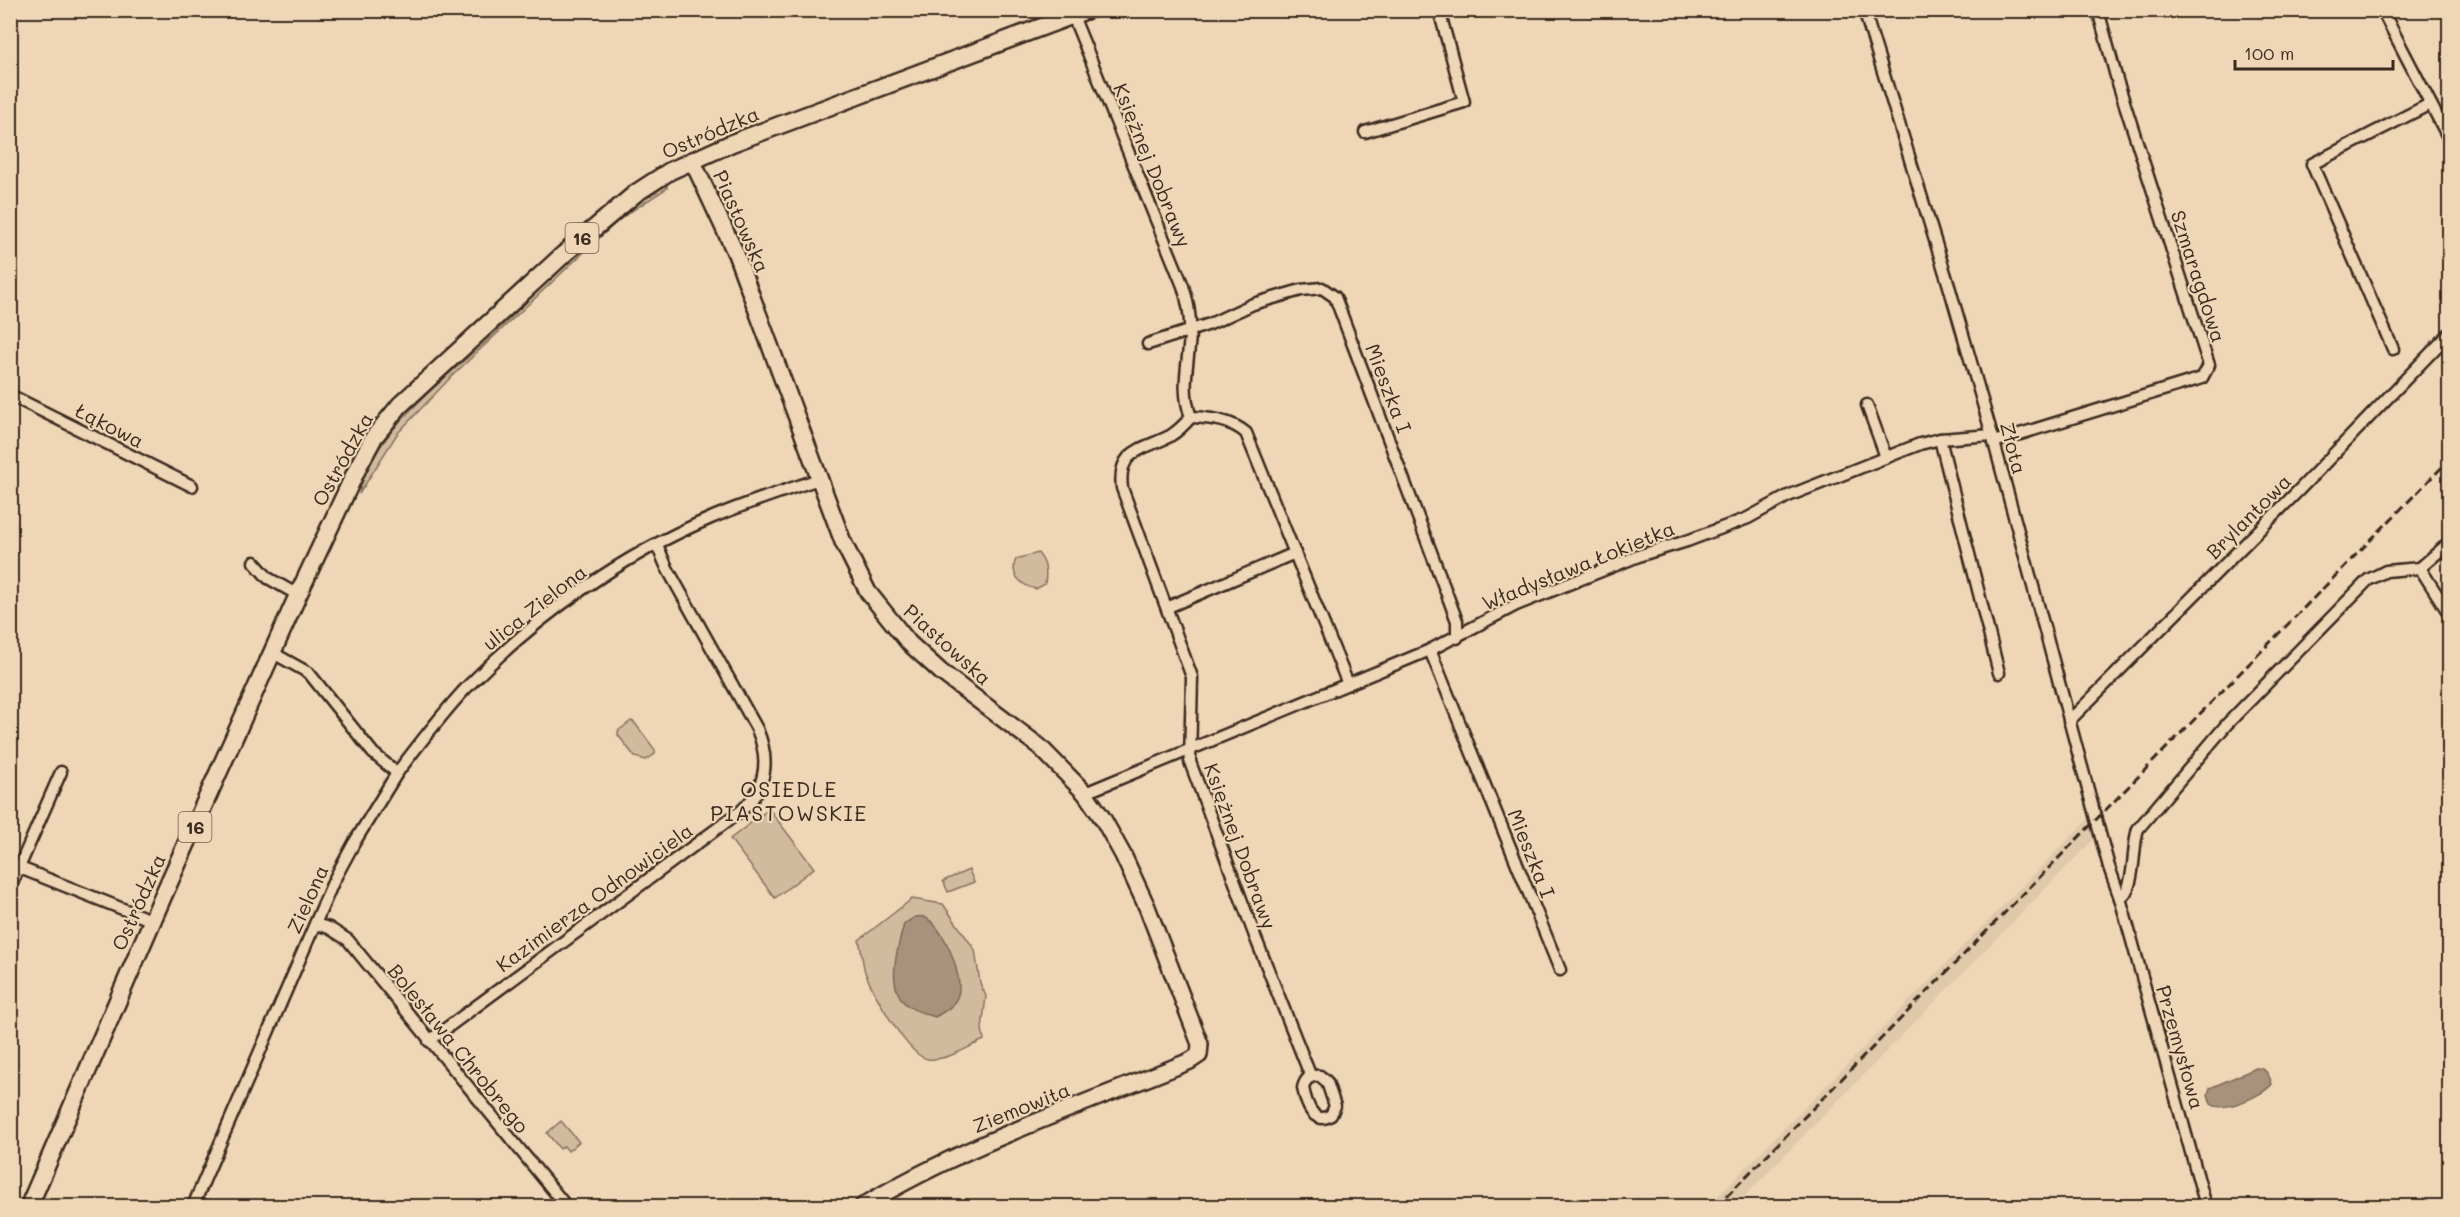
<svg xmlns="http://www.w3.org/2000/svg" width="2460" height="1217" font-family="Mali,sans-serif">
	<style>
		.built { fill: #e0c8aa }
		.green { fill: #d1ba9e; stroke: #86725e; stroke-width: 1.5 }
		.water { fill: #a8927b; stroke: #7c6856; stroke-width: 1.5 }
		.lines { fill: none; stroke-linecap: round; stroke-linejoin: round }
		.street-casing { stroke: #3b2a1e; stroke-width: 15 }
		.secondary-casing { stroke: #3b2a1e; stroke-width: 20 }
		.primary-casing { stroke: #3b2a1e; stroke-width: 21 }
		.street { stroke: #efd6b7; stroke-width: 10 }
		.secondary { stroke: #efd6b7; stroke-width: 15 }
		.primary { stroke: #efd6b7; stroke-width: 16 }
		.rail { stroke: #3b2a1e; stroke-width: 3; stroke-dasharray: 9 4.5; stroke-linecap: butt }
		.labels { text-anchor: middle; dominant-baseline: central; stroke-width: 4.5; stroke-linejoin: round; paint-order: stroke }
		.shield { fill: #efd6b7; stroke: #715e4c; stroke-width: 1.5 }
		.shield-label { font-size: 18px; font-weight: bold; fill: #3b2a1e }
		.street-label { font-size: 20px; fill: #3b2a1e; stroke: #efd6b7 }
		.neighbourhood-label { font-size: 21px; letter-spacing: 1.5px; fill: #3b2a1e; stroke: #efd6b7 }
	</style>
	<rect width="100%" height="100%" fill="#efd6b7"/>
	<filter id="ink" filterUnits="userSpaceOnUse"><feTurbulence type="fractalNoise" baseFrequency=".0167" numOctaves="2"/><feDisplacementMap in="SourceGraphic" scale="12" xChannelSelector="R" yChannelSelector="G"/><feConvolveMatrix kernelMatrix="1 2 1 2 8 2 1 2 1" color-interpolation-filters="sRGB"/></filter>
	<g filter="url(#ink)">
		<polygon class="built" points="2091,816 2096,837 1735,1206 1708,1206"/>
		<g class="green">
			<path d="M667,185V188L624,216L597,240L453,375L397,434L359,494C373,429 449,377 495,333C549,281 600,222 667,185Z"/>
			<path d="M1038,553C1046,563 1047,571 1045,584L1036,589C1022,586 1009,575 1016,559Z"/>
			<polygon points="631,721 634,722 655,750 655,754 646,760 635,757 618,735 618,731"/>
			<polygon points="769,809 814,868 775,898 730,839"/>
			<polygon points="969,870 974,882 948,892 943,881"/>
			<path d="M912,899L943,904L975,950L980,983L986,996L982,1029L984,1040C968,1047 947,1061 928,1059C908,1057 872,991 865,972C862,962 862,951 859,940Z"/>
			<polygon points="561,1121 579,1142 568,1151 564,1146 560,1149 547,1133"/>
		</g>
		<g class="water">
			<path d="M915,917C918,917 921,916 924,917C943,924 964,976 958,995C954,1007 945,1011 935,1017C926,1014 915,1011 908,1006C884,987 898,948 904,924Z"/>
			<path d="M2256,1068C2267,1068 2269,1075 2272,1084C2263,1096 2223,1113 2211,1104L2208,1094L2210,1088Z"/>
		</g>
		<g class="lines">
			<g class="street-casing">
				<g id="street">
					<polyline points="1864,10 1949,286 1992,435 2109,867 2120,898 2206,1206"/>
					<polyline points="2382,10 2450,141"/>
					<path d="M1073,16L1183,286C1188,302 1191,317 1190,333C1189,363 1180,388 1191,417"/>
					<polyline points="1365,132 1464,102 1439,10"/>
					<polyline points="1148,344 1210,324 1253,304 1301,290 1322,288 1335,297 1457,621 1457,638"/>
					<polyline points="2393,349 2312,164 2430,104"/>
					<polyline points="10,395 192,486"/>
					<polyline points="1867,405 1886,457"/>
					<path d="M1191,417C1185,424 1178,431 1170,436C1143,450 1117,449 1122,488L1192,677L1190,762L1256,939L1311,1077"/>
					<path d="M1191,417C1211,418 1231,420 1246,433L1348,684"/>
					<polyline points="1940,439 1999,673"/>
					<polyline points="1994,442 2202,378 2209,365 2117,80 2098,10"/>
					<polyline points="254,562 268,578 298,595"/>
					<polyline points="2420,568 2450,615"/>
					<polyline points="1168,607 1295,553"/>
					<polyline points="1430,650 1560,970"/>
					<polyline points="2069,721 2299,490 2450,333"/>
					<path d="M397,773C420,743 443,712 469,685C538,615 621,556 711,518C746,503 783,491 819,479"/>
					<polyline points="1085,793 1430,650 1516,605 1641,555 1687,541 1748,518 1788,496 1920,444 1940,439 1992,435"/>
					<polyline points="10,864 153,921"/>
					<polyline points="10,888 61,772"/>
					<path d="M2120,898C2136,890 2132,845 2138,829L2227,724L2368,580L2386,571L2420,568L2450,542"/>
					<polyline points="315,924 329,928 348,940 566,1206"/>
					<path d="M429,1041L741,811C767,788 770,760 757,729L667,568L657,545"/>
					<path d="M1320,1076L1327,1082L1335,1106L1331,1115C1313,1126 1306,1103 1303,1088C1305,1079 1310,1075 1320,1076Z"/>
					<polyline points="193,1206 334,880 354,843 397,773 373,753 309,673 273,653"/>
				</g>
			</g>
			<g class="secondary-casing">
				<path id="secondary" d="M692,160L736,254L843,542L868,592L909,643L941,672L1040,747L1085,793L1103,819L1123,855L1147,907L1200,1044L1199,1055L1190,1061C1080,1106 965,1144 863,1206"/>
			</g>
			<g class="primary-casing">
				<polyline id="primary" points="29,1206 163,896 298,595 359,465 374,437 400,405 564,254 636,193 670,171 732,143 1087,10"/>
			</g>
			<use href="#street" class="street"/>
			<use href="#secondary" class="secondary"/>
			<use href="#primary" class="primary"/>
			<polyline class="rail" points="1717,1206 2450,459"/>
		</g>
	</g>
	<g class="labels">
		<g class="shield">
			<rect x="565.5" y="223" width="33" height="30" rx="4.5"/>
			<rect x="178.5" y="812" width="33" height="30" rx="4.5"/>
		</g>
		<g class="shield-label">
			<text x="582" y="238">16</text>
			<text x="195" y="827">16</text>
		</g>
		<g class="street-label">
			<text transform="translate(710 132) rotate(-23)">Ostródzka</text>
			<text transform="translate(1153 165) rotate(68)">Księżnej Dobrawy</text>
			<text transform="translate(742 221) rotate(66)">Piastowska</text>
			<text transform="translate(2199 276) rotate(72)">Szmaragdowa</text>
			<text transform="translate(1389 388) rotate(69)">Mieszka I</text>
			<text transform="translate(110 425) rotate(27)">Łąkowa</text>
			<text transform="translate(2014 448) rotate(75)">Złota</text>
			<text transform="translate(342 459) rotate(-61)">Ostródzka</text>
			<text transform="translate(2248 516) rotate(-45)">Brylantowa</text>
			<text transform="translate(1578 565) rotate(-22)">Władysława Łokietka</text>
			<text transform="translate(534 607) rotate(-38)">ulica Zielona</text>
			<text transform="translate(948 644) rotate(42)">Piastowska</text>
			<text transform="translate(1241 846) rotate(70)">Księżnej Dobrawy</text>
			<text transform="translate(1532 853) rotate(68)">Mieszka I</text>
			<text transform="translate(594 897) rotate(-36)">Kazimierza Odnowiciela</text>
			<text transform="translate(307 899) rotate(-66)">Zielona</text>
			<text transform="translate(138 902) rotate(-66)">Ostródzka</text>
			<text transform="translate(2181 1047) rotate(74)">Przemysłowa</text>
			<text transform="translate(459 1048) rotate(51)">Bolesława Chrobrego</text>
			<text transform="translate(1021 1107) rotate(-22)">Ziemowita</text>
		</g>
		<g class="neighbourhood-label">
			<text x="789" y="788">OSIEDLE<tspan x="789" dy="24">PIASTOWSKIE</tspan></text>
		</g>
	</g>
	<rect width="2460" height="1217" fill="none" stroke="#efd6b7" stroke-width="36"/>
	<rect x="18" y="18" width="2424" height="1181" fill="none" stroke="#3b2a1e" stroke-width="2" filter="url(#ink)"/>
	<path d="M2235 60v9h158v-9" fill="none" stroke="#3b2a1e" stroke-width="3"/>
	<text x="2244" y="60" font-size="18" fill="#3b2a1e" stroke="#efd6b7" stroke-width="4.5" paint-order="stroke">100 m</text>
</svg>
